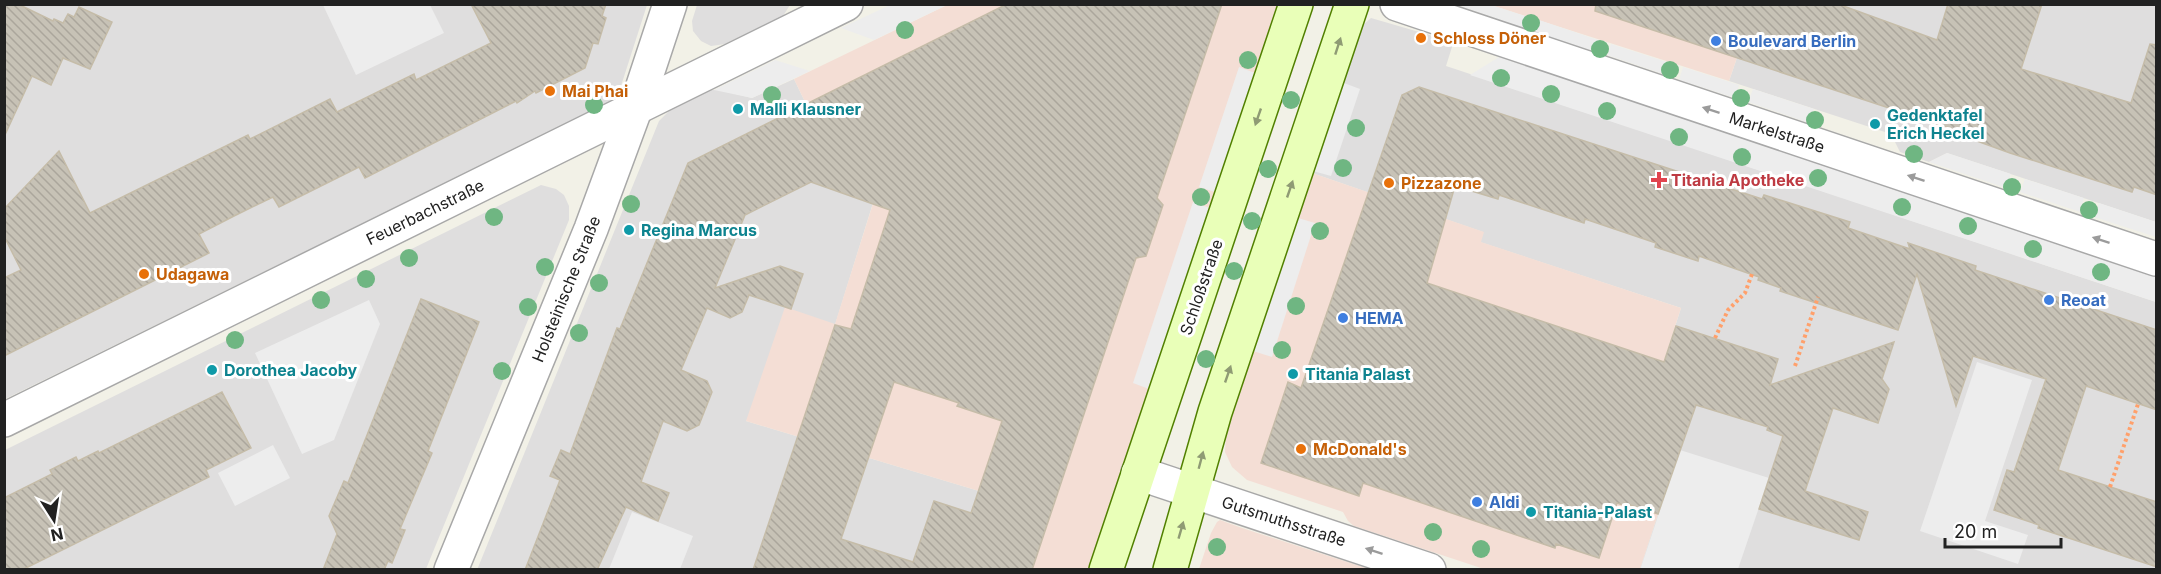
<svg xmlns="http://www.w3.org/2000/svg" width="2161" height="574" font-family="Inter,sans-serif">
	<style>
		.residential { fill: #dfdede }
		.commercial { fill: #f4ded5 }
		.parking { fill: #ededed }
		.building { fill: url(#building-back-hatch); stroke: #c5bca8; stroke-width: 1.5; fill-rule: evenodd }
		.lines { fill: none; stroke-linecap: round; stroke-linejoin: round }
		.street-casing { stroke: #a8a8a8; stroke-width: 36 }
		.secondary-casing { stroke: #518000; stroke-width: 36 }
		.path { stroke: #ffa06b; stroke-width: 4; stroke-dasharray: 3 3; stroke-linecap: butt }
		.street { stroke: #fff; stroke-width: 33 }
		.secondary { stroke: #e9ffb8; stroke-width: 33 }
		.tree { fill: #6fb682 }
		.oneway { fill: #8f9b74 }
		.oneway2 { fill: #9b9b9b }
		.food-dot { fill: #e8710a; stroke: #fff; stroke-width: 2 }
		.shop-dot { fill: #3f7fe0; stroke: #fff; stroke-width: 2 }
		.culture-dot { fill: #0f9aa8; stroke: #fff; stroke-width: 2 }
		.health-dot { fill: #e0444e; stroke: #fff; stroke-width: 2 }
		.labels { text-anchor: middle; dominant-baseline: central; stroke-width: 6; stroke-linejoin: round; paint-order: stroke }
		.food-label { font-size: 16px; font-weight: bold; fill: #c56008; stroke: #fff; text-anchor: start }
		.shop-label { font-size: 16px; font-weight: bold; fill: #366cbe; stroke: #fff; text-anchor: start }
		.culture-label { font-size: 16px; font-weight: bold; fill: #0d838f; stroke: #fff; text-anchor: start }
		.street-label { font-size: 16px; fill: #212121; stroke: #fff }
		.health-label { font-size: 16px; font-weight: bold; fill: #be3a42; stroke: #fff; text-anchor: start }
	</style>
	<defs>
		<pattern id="building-back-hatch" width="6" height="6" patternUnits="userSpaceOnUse" patternTransform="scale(1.5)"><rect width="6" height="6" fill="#c7c2b6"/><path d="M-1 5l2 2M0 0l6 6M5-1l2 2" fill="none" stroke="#aba69c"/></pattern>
	</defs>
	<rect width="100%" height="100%" fill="#f2f1e7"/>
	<g class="residential">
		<polygon points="5,5 647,5 620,89 614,98 608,103 5,399"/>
		<polygon points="697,5 790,5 783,16 725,44 711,46 701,41 693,31 692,21"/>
		<polygon points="1755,5 2156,5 2156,222 1947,153 1929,162 1900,152 1891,134 1729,81"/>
		<polygon points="1371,18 1450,41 1452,47 1446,66 2156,302 2156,569 1640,569 1658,514 1647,413 1681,308 1480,242 1483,232 1312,173 1363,25"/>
		<polygon points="794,79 832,158 882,174 835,325 746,421 979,491 968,569 477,570 659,121 670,110 711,90 719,90 752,98"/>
		<polygon points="541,185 556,189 564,195 569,206 569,220 426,569 5,570 5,450"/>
	</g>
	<g class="commercial">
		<polygon points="947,5 1278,5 1088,569 968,569 979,491 746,421 785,307 835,324 882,175 832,158 794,79"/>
		<polygon points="1491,5 1755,5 1729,81"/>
		<polygon points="1312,173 1484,232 1481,242 1681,308 1647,413 1658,514 1640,569 1484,569 1354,526 1348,521 1343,512 1247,480 1232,467 1225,452 1226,435"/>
		<polygon points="1220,520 1242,528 1369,569 1199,569 1211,533 1217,522"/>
	</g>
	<g class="parking">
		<polygon points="323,5 430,5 444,33 356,75"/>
		<polygon points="890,5 890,4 947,5 874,40 841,28"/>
		<polygon points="1463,5 1491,5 1528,17 1524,28 1462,7"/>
		<polygon points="1539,20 1601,41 1596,52 1535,32"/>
		<polygon points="1611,44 1670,63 1666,75 1607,55"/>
		<polygon points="1499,57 2156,274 2156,302 1470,75"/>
		<polygon points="775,60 810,71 752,98 714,90"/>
		<polygon points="1239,67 1255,73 1215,192 1199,187"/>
		<polygon points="1683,67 1739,85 1735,98 1679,80"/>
		<polygon points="1344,83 1360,89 1331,176 1313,171"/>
		<polygon points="1753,89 1814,109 1809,123 1748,102"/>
		<polygon points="1947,153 2011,174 2006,188 1929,162"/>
		<polygon points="2025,179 2084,198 2080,212 2020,192"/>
		<polygon points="1193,202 1210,208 1149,389 1133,383"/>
		<polygon points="2099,203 2156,222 2156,237 2094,217"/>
		<polygon points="1298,218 1315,223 1272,357 1253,351"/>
		<polygon points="369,300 380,324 334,440 302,454 255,353"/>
		<polygon points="1977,362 2032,380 1985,521 2028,535 2018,564 1920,531"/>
		<polygon points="273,445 290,478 235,506 218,473"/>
		<polygon points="1680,450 1769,478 1738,569 1640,570"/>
		<polygon points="632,512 693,536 680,569 609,569"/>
	</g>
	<g class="building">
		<polygon points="4,4 18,4 53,21 54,19 63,23 68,14 74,17 79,7 112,22 90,69 63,58 51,85 32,76 4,137"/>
		<polygon points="471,4 606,4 602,16 606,18 598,44 593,43 585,68 536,93 535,91 517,103 516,101 365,178 359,167 279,207 273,197 234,216 199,234 209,253 4,356 4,278 21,270 4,236 4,209 59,151 90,213 248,135 250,139 330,99 337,112 414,74 416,80 491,43"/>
		<path d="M1007,4H1222L1157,198L1163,205L1146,256L1136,258L1032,570H753L835,325L851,329L890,210L811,182L745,215L715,288L780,266L803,274L791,309L749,295L742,312L730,318L707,308L681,370L707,381L712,392L699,425L687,431L663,421L641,482L669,493L658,521L626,507L597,570H525L560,480L550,476L561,450L570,454L617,328L620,329L688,163ZM894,382L959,403L957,406L1002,421L971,513L934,501L913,562L841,539Z"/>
		<polygon points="1596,4 1838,4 1937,40 1948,4 2042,4 2021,69 2131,103 2150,44 2157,45 2157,195 2134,187 2132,192 2010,153 1971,139 1968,134 1595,11"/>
		<polygon points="1419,87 1762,199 1764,195 1850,222 1848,228 1910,249 1908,243 1976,266 1975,270 2157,330 2157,410 2086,386 2058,470 2157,502 2157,567 2038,528 2039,525 1994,510 2007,470 2014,472 2046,379 1973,356 1956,406 1917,274 1898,330 1780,291 1781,288 1758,280 1759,277 1699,256 1698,261 1655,247 1656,243 1585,219 1584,223 1499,195 1498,199 1455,186 1427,283 1664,362 1676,326 1778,359 1770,385 1894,342 1882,379 1889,389 1878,423 1833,408 1805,491 1868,512 1859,540 1759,509 1783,436 1767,430 1768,427 1696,405 1658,514 1624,503 1623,505 1617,503 1599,558 1556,544 1555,548 1363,483 1359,496 1261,463 1288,382 1301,388 1402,95"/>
		<polygon points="421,299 479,322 428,451 432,453 400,529 405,530 392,563 388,561 384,570 323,570 337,534 329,516 344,481 348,483"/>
		<polygon points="222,392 251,448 206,470 209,477 22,570 4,570 4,498 52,474 50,470 76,457 78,461 98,451 99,453"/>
	</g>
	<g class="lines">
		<g class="street-casing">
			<g id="street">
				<polyline points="1397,4 2156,259"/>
				<polyline points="4,420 846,4"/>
				<polyline points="1138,473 1429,570"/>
				<polyline points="451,570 591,229 636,107 670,4"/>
			</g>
		</g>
		<g class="secondary-casing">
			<g id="secondary">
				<polyline points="1106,570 1296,4"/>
				<polyline points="1170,570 1215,412 1352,4"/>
			</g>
		</g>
		<g class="path">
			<polyline points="1715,338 1728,310 1745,293 1752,274"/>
			<polyline points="1795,366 1818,297"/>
			<polyline points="2110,487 2138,404"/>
		</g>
		<use href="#street" class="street"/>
		<use href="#secondary" class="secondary"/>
	</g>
	<g class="tree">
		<circle cx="1531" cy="23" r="9"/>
		<circle cx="905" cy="30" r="9"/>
		<circle cx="1600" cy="49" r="9"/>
		<circle cx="1248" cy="60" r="9"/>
		<circle cx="1670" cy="70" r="9"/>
		<circle cx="1501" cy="78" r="9"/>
		<circle cx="1551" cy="94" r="9"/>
		<circle cx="772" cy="95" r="9"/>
		<circle cx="1741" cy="98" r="9"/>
		<circle cx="1291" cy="100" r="9"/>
		<circle cx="594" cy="105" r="9"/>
		<circle cx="1607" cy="111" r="9"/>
		<circle cx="1815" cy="120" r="9"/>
		<circle cx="1356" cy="128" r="9"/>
		<circle cx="1679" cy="137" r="9"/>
		<circle cx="1914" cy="154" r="9"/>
		<circle cx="1742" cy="157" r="9"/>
		<circle cx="1343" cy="168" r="9"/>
		<circle cx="1268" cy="169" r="9"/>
		<circle cx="1818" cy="178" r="9"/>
		<circle cx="2012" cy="187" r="9"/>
		<circle cx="1201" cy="197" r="9"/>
		<circle cx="631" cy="204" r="9"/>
		<circle cx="1902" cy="207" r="9"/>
		<circle cx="2089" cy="210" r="9"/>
		<circle cx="494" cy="217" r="9"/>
		<circle cx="1252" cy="221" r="9"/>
		<circle cx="1968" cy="226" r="9"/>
		<circle cx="1320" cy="231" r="9"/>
		<circle cx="2033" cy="249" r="9"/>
		<circle cx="409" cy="258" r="9"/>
		<circle cx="545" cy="267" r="9"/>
		<circle cx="1234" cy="271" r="9"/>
		<circle cx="2101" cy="272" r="9"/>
		<circle cx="366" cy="279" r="9"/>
		<circle cx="599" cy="283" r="9"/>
		<circle cx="321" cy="300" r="9"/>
		<circle cx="1296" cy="306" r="9"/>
		<circle cx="528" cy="307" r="9"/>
		<circle cx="579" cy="333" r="9"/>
		<circle cx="235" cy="340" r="9"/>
		<circle cx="1282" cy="350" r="9"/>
		<circle cx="1206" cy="359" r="9"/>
		<circle cx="502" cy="371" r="9"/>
		<circle cx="1433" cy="532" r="9"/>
		<circle cx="1217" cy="547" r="9"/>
		<circle cx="1481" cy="549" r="9"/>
	</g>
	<defs><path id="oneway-solid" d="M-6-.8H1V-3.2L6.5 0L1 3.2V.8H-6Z" transform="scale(1.5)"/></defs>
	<g class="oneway">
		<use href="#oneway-solid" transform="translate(1338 46) rotate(-72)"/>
		<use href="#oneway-solid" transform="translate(1258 117) rotate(109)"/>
		<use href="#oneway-solid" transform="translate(1290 189) rotate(-71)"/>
		<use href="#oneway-solid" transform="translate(1228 374) rotate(-71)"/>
		<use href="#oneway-solid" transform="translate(1201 460) rotate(-75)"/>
		<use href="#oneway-solid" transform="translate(1181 530) rotate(-74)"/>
	</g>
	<g class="oneway2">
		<use href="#oneway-solid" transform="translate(1711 110) rotate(-162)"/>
		<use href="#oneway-solid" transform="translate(1916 178) rotate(-162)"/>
		<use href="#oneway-solid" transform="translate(2101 240) rotate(-162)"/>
		<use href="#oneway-solid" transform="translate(1374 551) rotate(-162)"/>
	</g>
	<g class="food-dot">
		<circle cx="1421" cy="38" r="6"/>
		<circle cx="550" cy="91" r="6"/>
		<circle cx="1389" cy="183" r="6"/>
		<circle cx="144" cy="274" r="6"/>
		<circle cx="1301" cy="449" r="6"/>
	</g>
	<g class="shop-dot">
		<circle cx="1716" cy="41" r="6"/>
		<circle cx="2049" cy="300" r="6"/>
		<circle cx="1343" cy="318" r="6"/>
		<circle cx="1477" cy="502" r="6"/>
	</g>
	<g class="culture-dot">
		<circle cx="738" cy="109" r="6"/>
		<circle cx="1875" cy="124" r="6"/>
		<circle cx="629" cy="230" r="6"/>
		<circle cx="212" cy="370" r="6"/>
		<circle cx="1293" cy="374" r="6"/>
		<circle cx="1531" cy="512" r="6"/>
	</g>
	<path class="health-dot" d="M1656 171h6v6h6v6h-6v6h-6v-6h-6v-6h6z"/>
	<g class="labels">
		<g class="food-label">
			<text x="1433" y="38">Schloss Döner</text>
			<text x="562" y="91">Mai Phai</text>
			<text x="1401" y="183">Pizzazone</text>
			<text x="156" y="274">Udagawa</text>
			<text x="1313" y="449">McDonald's</text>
		</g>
		<g class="shop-label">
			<text x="1728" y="41">Boulevard Berlin</text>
			<text x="2061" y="300">Reoat</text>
			<text x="1355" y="318">HEMA</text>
			<text x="1489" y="502">Aldi</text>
		</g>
		<g class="culture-label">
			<text x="750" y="109">Malli Klausner</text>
			<text x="1887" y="115">Gedenktafel<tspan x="1887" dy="18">Erich Heckel</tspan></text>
			<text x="641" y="230">Regina Marcus</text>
			<text x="224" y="370">Dorothea Jacoby</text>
			<text x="1305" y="374">Titania Palast</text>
			<text x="1543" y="512">Titania-Palast</text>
		</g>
		<g class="street-label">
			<text transform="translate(1777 132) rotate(18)">Markelstraße</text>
			<text transform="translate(425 212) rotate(-26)">Feuerbachstraße</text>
			<text transform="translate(1201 287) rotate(-71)">Schloßstraße</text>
			<text transform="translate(566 289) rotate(-68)">Holsteinische Straße</text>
			<text transform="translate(1284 521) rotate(18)">Gutsmuthsstraße</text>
		</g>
		<g class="health-label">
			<text x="1671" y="180">Titania Apotheke</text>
		</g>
	</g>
	<rect width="2161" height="574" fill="none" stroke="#212121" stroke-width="12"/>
	<g transform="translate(54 520) rotate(168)" stroke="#ffffff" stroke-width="4.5" paint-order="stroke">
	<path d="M0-4.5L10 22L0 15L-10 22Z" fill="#212121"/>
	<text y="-9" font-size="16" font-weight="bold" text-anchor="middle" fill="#212121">N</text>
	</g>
	<path d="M1945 538v9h116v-9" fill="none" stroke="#212121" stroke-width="3"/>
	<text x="1954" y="538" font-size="18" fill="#212121" stroke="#ffffff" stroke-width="4.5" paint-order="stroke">20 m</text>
</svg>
